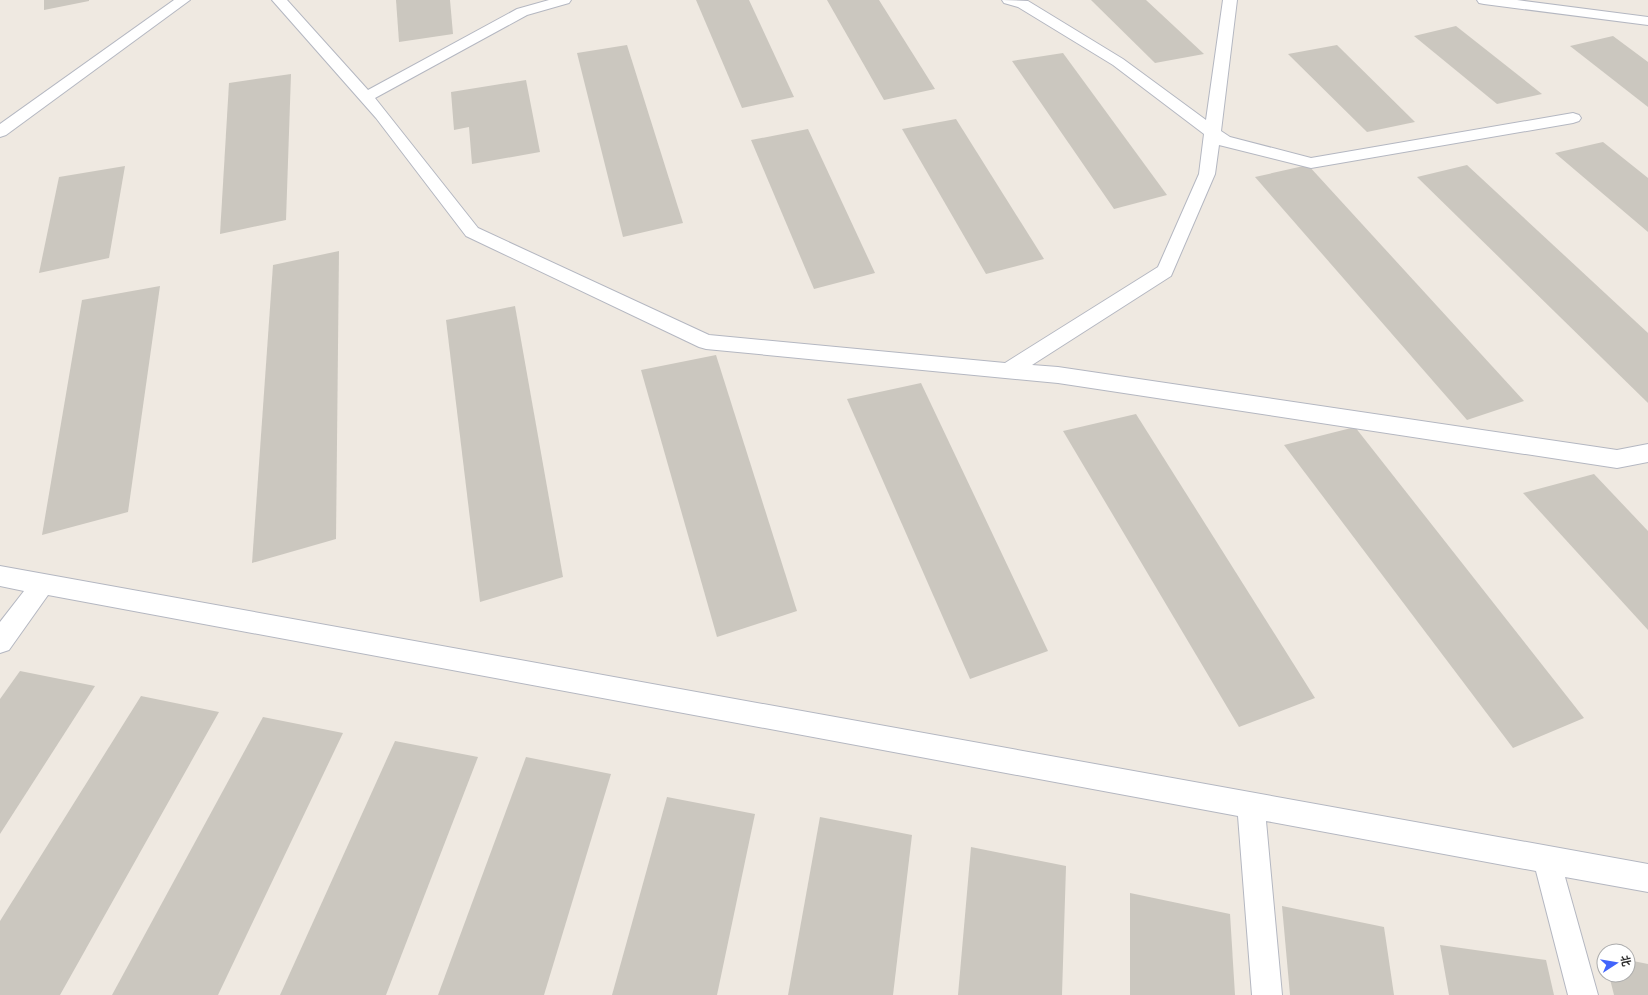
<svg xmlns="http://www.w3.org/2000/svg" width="1648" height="995" font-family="Lato,'Noto Sans SC',sans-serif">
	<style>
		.building { fill: #cbc7bf }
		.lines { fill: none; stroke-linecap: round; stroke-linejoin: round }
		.minor-casing { stroke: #b4b7c1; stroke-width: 2 }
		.minor { fill: #fff; fill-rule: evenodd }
	</style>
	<rect width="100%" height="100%" fill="#efe9e1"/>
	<g class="building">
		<polygon points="44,0 89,0 89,1 44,10"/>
		<polygon points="396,0 450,0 453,34 399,42"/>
		<polygon points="696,0 749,0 794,97 742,108"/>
		<polygon points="827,0 879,0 935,89 884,100"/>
		<polygon points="1091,0 1146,0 1204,54 1155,63"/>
		<polygon points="1456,26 1542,94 1497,104 1414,36"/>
		<polygon points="1613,36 1648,62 1648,107 1570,46"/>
		<polygon points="627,45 683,223 623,237 577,53"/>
		<polygon points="1337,45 1415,122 1367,132 1288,54"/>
		<polygon points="1063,53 1167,195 1114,209 1012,61"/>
		<polygon points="291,74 286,220 220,234 229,83"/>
		<polygon points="526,80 540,152 472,164 469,127 454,130 451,92"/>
		<polygon points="956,119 1044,259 986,274 902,129"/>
		<polygon points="808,129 875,273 814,289 751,140"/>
		<polygon points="1603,142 1648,178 1648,232 1555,153"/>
		<polygon points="1308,165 1524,401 1467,420 1255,177"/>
		<polygon points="1467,165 1648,333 1648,403 1417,177"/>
		<polygon points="125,166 109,258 39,273 59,177"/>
		<polygon points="339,251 336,539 252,563 273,265"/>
		<polygon points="160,286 128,512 42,535 82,300"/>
		<polygon points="515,306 563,577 480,602 446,320"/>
		<polygon points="716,355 797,611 717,637 641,370"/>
		<polygon points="921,383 1048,651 970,679 847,399"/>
		<polygon points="1136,414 1315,698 1239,727 1063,431"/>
		<polygon points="1355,427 1584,718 1513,748 1284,445"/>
		<polygon points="1594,474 1648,531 1648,630 1523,493"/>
		<polygon points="20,671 95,686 0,834 0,699"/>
		<polygon points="141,696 219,712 60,995 0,995 0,921"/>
		<polygon points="263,717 343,733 218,995 112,995"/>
		<polygon points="395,741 478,757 386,995 280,995"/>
		<polygon points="526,757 611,774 544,995 438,995"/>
		<polygon points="667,797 755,814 717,995 612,995"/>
		<polygon points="820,817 912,835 893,995 788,995"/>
		<polygon points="971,847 1066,866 1062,995 958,995"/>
		<polygon points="1130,893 1230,914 1235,995 1130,995"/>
		<polygon points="1282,906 1384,927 1394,995 1290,995"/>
		<polygon points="1440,945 1546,960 1554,995 1449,995"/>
		<polygon points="1628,960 1648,964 1648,995 1614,995 1609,975 1628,975"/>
	</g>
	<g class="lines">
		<g class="minor-casing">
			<g id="minor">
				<polygon points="174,0 190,0 6,135 0,137 0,124"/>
				<polygon points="272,0 287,0 368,90 517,9 549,0 571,0 569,3 527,15 375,98 478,228 709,335 1005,363 1158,267 1199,174 1204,134 1113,65 1018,7 1004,3 1002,0 1028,1 1123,59 1206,120 1223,0 1237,0 1221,131 1230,137 1311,158 1573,113 1579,115 1581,118 1579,121 1573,123 1311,168 1219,145 1215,174 1171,276 1032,365 1058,367 1617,450 1648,444 1648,462 1617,468 1058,383 706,349 699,347 466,236 376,118"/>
				<polygon points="1477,0 1517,0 1648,17 1648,25 1484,4 1479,3"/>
				<polygon points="0,566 1648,864 1648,892 1565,877 1598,995 1568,995 1536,871 1266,821 1282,995 1252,995 1238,816 48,595 9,650 0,653 0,622 24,591 0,586"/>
			</g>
		</g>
		<use href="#minor" class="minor"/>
	</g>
	<g transform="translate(1616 963) rotate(78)"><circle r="19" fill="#ffffff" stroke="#ababab"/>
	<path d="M0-3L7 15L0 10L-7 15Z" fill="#4264fb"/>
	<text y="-6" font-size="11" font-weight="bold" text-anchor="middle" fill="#2e2e2e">北</text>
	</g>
</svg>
